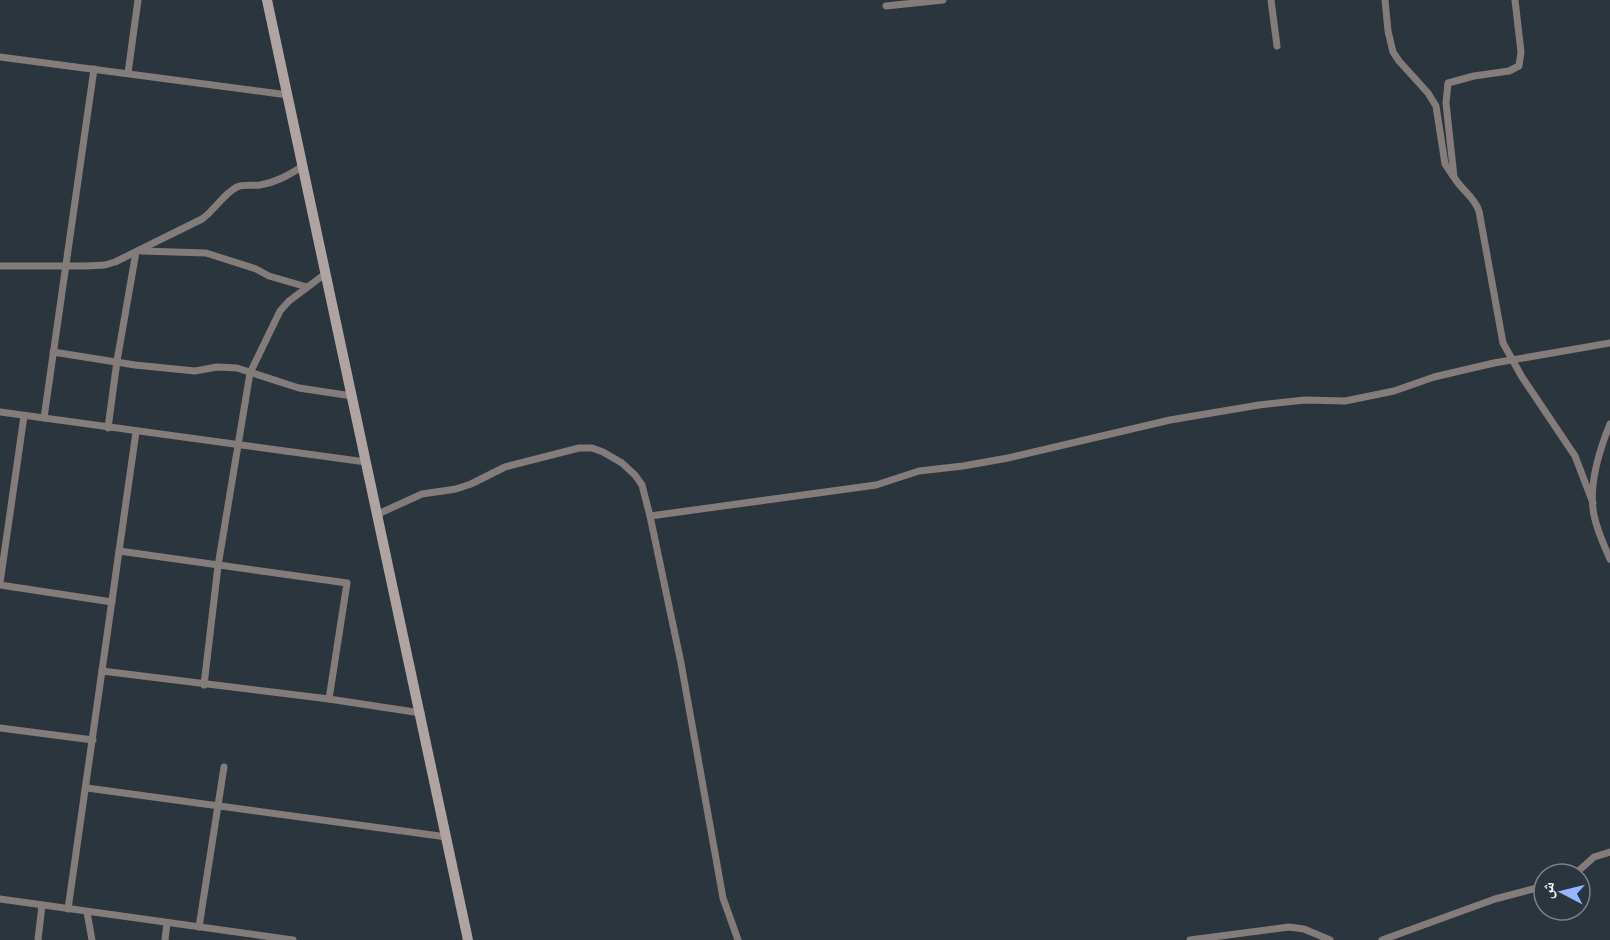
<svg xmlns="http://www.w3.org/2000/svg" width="1610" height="940" font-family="'PT Sans Narrow','Noto Naskh Arabic',sans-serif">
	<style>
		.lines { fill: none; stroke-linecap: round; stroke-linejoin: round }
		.street { stroke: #837c7a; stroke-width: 7 }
		.secondary { stroke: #b0a4a2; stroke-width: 10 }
	</style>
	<rect width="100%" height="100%" fill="#2b353e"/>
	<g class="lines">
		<g class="street">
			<polyline points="1271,0 1277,46"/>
			<polyline points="1385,0 1388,31 1393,52 1399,61 1428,93 1436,106 1445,164 1453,176"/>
			<path d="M1515,0L1521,52L1519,66L1509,71L1474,76L1448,83L1446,103L1454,177C1461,190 1474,196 1479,211L1503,343L1522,377L1575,456L1593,503"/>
			<polyline points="886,6 943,0"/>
			<polyline points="0,57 288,95"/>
			<polyline points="128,73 138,0"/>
			<polyline points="142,251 206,253 256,269 269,276 307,287"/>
			<path d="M0,266H86L105,265L115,262L202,219C215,210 223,194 237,187C243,184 253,186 260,185C277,182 289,175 303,166"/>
			<polyline points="53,352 135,365 195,371 217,367 237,368 299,388 352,396"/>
			<polyline points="0,412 366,462"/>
			<polyline points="44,418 94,69"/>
			<path d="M1610,424C1599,451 1588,486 1594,515C1597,531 1604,545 1610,559"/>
			<polyline points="108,428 117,361 136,252"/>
			<polyline points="378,514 422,494 456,489 471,484 505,467 579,448 592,448 603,452 622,463 635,475 642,485 650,516 681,663 723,898 738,940"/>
			<polyline points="650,516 876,485 919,471 963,466 1008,458 1170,420 1259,405 1305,400 1345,401 1394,391 1434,377 1494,363 1610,343"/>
			<polyline points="119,551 347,583 329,699"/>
			<polyline points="0,583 24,416"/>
			<polyline points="0,585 112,602"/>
			<polyline points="102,671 329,699 421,713"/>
			<polyline points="204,685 218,566 250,373 280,311 289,301 325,274"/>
			<polyline points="0,728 93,740"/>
			<polyline points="87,788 447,837"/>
			<polyline points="1575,874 1594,857 1610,852"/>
			<polyline points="0,899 293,940"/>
			<polyline points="68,909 136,432"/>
			<polyline points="87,912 92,940"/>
			<polyline points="199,927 224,767"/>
			<polyline points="38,940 42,905"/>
			<polyline points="165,940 167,923"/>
			<polyline points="1190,940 1289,927 1304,929 1330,940"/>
			<polyline points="1382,940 1495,899 1544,886"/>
		</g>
		<polyline class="secondary" points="267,0 468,940"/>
	</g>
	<g transform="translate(1562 892) rotate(277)"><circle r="28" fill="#2b353e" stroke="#79828a" stroke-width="1.5"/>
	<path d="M0-4.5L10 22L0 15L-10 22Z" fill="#95b6fd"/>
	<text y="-9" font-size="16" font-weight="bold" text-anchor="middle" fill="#eff6fb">ش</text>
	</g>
</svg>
